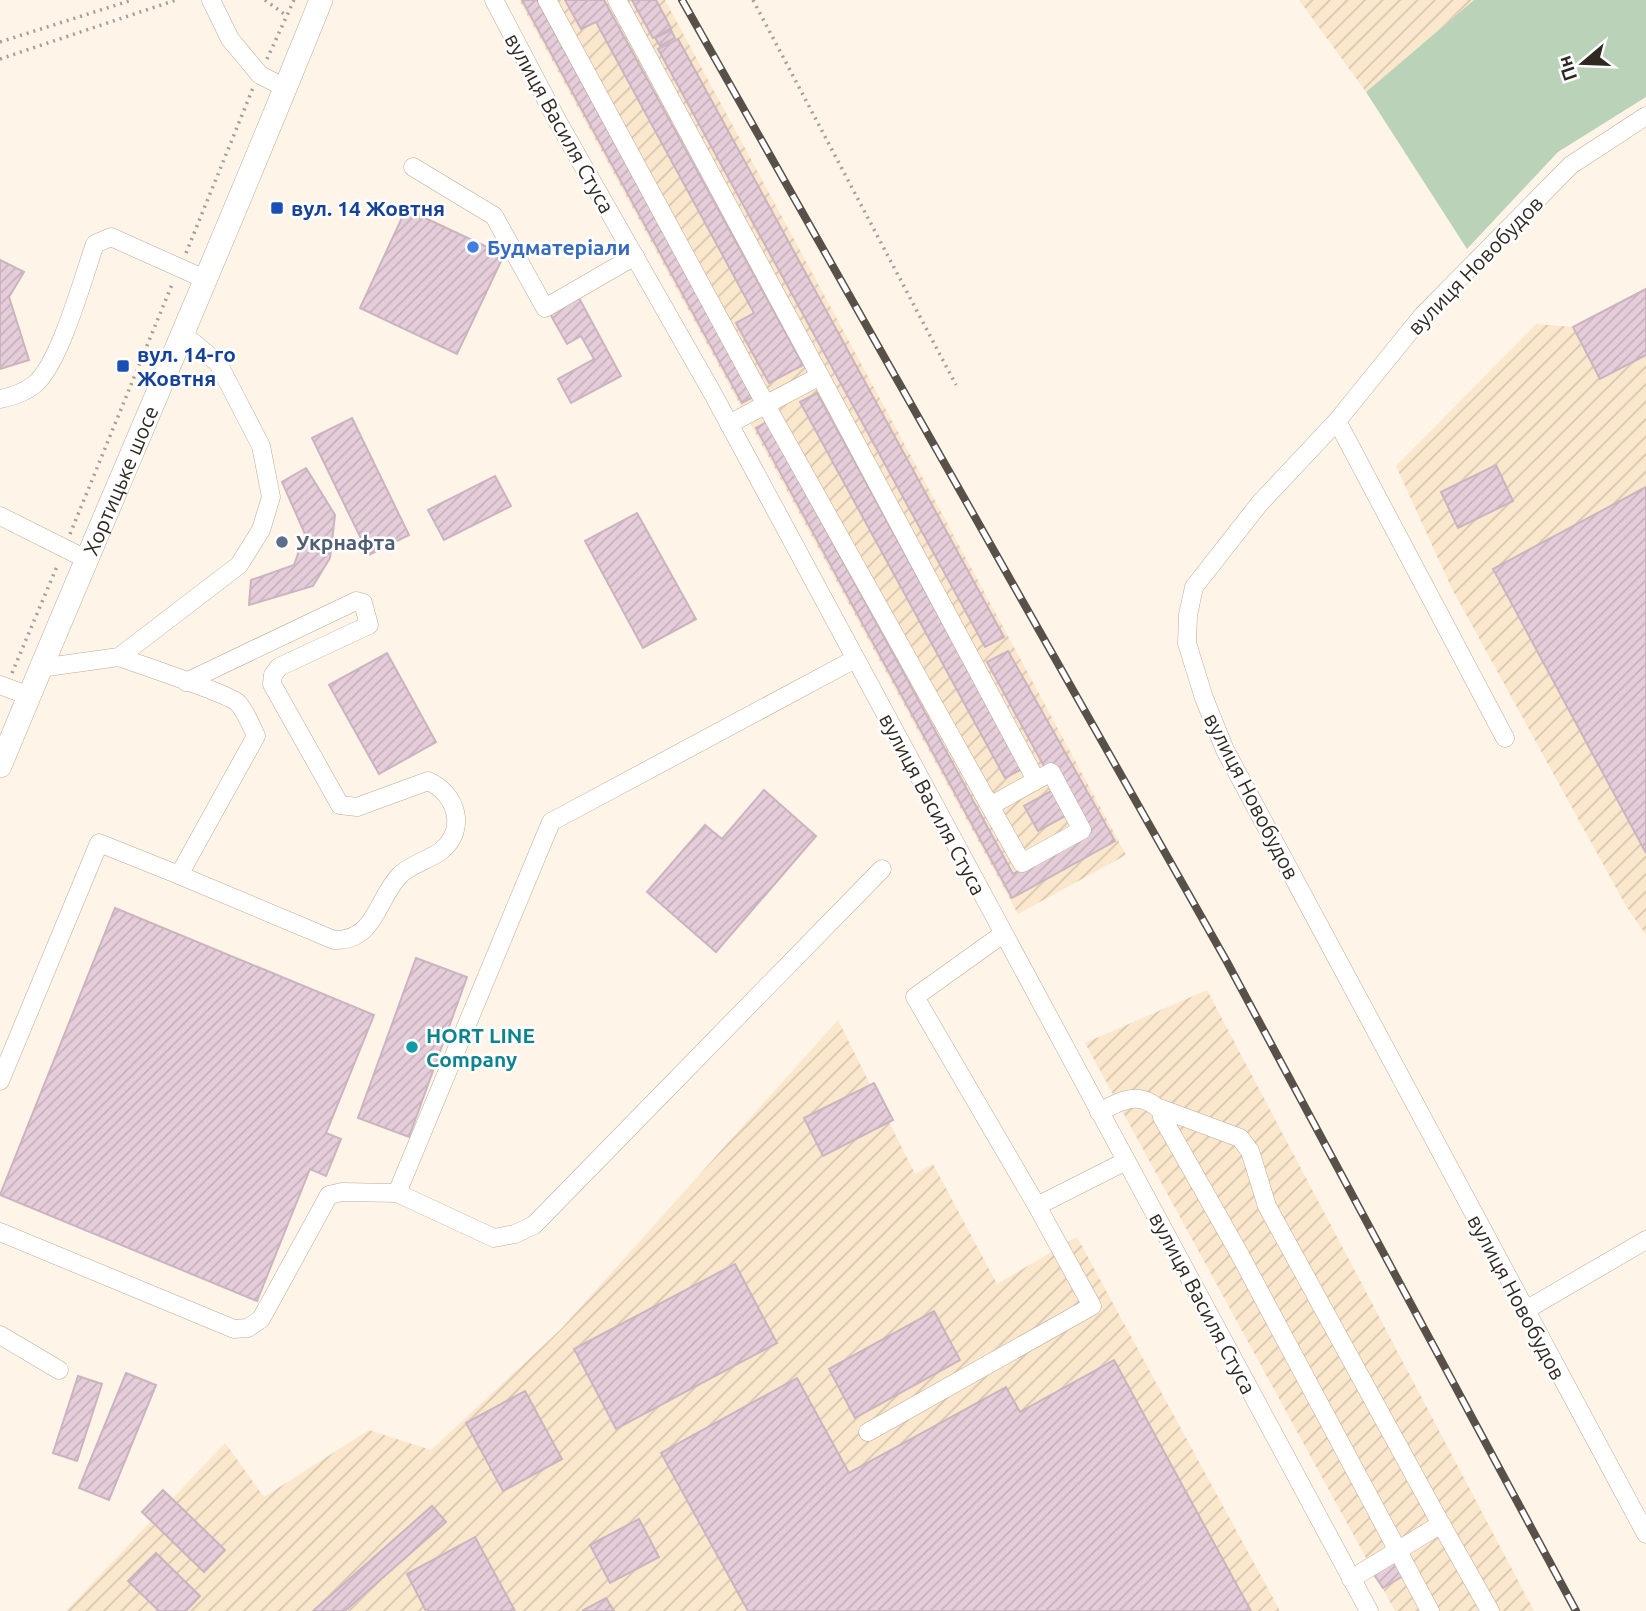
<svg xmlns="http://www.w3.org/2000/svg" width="1646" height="1611" font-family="Ubuntu,sans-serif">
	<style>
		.industrial { fill: url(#industrial-furrows) }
		.green { fill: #bad3b8 }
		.building { fill: url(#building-hatch); stroke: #cbb4c0; stroke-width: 2 }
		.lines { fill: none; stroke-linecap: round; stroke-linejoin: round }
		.minor-casing { stroke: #baab99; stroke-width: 19 }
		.major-casing { stroke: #baab99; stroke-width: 24 }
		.path { stroke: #a69e94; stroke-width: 3.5; stroke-dasharray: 2 5; stroke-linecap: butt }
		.minor { stroke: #fff; stroke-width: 18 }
		.major { stroke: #fff; stroke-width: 23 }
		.rail-casing { stroke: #585149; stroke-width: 8 }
		.rail { stroke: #fff; stroke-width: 5; stroke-dasharray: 16; stroke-linecap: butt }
		.transit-dot { fill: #1a4fb4; stroke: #fff; stroke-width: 2.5 }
		.shop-dot { fill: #3f7fe0; stroke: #fff; stroke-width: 2.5 }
		.service-dot { fill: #5c6f8a; stroke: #fff; stroke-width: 2.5 }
		.culture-dot { fill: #0f9aa8; stroke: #fff; stroke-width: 2.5 }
		.labels { text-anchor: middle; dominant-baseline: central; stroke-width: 5; stroke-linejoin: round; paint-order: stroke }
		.street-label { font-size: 21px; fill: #2f2922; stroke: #fff }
		.transit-label { font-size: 21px; font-weight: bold; fill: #164399; stroke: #fff; text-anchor: start }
		.shop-label { font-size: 21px; font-weight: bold; fill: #366cbe; stroke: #fff; text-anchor: start }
		.service-label { font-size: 21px; font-weight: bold; fill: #4e5e75; stroke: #fff; text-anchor: start }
		.culture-label { font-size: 21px; font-weight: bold; fill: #0d838f; stroke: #fff; text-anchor: start }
	</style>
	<defs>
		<pattern id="industrial-furrows" width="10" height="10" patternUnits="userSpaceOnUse" patternTransform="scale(1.75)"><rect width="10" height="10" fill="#fbe7cc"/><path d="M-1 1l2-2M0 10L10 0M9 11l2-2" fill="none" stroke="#d7c6af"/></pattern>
		<pattern id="building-hatch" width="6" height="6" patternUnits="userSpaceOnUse" patternTransform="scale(1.75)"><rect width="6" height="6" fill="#e5ceda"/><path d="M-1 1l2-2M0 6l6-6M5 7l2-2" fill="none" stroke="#c5b1bb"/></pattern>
	</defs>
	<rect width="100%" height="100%" fill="#fef4e8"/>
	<g class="industrial">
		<polygon points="519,0 665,0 1126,855 1018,914"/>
		<polygon points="1299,0 1474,0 1366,92"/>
		<polygon points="1646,289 1646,935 1626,906 1452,589 1396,466 1536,324 1573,327"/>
		<polygon points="1207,990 1534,1611 1395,1611 1085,1043"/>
		<polygon points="838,1020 915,1174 933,1164 997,1284 1077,1237 1280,1611 66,1611 225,1443 264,1497 369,1430 431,1450 561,1329"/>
	</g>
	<polygon class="green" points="1474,0 1646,0 1646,97 1558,152 1467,249 1366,92"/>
	<g class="building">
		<polygon points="522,0 537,0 753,397 742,403"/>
		<polygon points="565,0 604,0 803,365 769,383 736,323 754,313 596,22 581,29"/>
		<polygon points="632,0 656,0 671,28 653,38"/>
		<polygon points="671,30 675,38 660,46 655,38"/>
		<polygon points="678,39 1004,637 985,647 658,49"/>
		<polygon points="406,209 504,255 457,354 360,308"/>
		<polygon points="0,260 24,272 9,297 29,360 0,369"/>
		<polygon points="1646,289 1646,355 1600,379 1573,327"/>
		<polygon points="579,298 621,376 571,403 558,379 594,359 581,336 567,344 550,314"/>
		<polygon points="817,393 1022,769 1005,778 800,402"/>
		<polygon points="352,418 409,535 369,555 312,438"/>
		<polygon points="767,422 1013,874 1091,832 1054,764 1045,768 987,662 1008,651 1115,841 1012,898 756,428"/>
		<polygon points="1496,465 1513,501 1458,528 1441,492"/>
		<polygon points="306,468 335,515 330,558 313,586 249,605 251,580 294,565 305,534 282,482"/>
		<polygon points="495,476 511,506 444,540 428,510"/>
		<polygon points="1646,487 1646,853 1493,569"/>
		<polygon points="637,513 696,619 643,648 585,541"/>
		<polygon points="387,653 436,742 379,774 329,685"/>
		<polygon points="764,790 816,836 716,952 647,892 705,825 722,839"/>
		<polygon points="1053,790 1067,815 1038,831 1024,806"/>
		<polygon points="115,908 374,1015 326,1133 341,1139 326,1176 310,1169 257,1301 0,1195"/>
		<polygon points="416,958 467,977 409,1137 358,1118"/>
		<polygon points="874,1083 893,1120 823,1156 804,1118"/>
		<polygon points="735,1264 777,1343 616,1429 574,1349"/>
		<polygon points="934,1311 960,1360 855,1418 829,1369"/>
		<polygon points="1114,1360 1251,1611 748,1611 661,1453 797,1378 849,1473 1006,1387 1020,1412"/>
		<polygon points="126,1373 156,1385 109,1500 79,1488"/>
		<polygon points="78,1376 102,1384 77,1461 53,1453"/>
		<polygon points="525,1391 562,1459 503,1491 466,1423"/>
		<polygon points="163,1490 225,1550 204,1572 142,1512"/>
		<polygon points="432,1506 446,1522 345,1611 313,1611"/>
		<polygon points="639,1519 659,1557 610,1583 590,1545"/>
		<polygon points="475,1537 515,1611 426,1611 407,1574"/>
		<polygon points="156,1553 200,1596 186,1611 159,1611 128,1581"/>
		<polygon points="1393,1560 1403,1576 1383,1588 1373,1573"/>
		<polygon points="606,1598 614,1611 582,1611"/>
	</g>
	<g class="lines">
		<g class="minor-casing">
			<g id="minor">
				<polyline points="211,0 230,39 260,75 286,88"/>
				<polyline points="494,0 558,122 713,394 1369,1611"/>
				<polyline points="547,0 766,405 990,806 1022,863 1082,830 1051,772 990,806"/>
				<polyline points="617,0 820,376 729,424"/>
				<polyline points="1646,116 1571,165 1423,315 1337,421 1260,503 1194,587 1188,615 1187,643 1204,698 1225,750 1646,1534"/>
				<polyline points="413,167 494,216 545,308 635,256"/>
				<polyline points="820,376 1036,780"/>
				<path d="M0,399C13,396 24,393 35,384C60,363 83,278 95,244L111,237L207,280"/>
				<polyline points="1337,421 1505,738"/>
				<polyline points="0,516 86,559"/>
				<path d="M119,657C138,664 229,694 238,703C246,712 251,725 256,736L179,875L334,940C375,941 376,901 399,876C409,865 429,860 441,851C468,829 456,793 428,781L357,807L340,805L272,684L273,675L279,667L369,625L363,603L356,601L186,682"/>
				<polyline points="40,668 119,657 239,565 261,530 271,497 261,446 218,363 184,335"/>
				<polyline points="0,685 29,696"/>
				<polyline points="1003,934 915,997 1037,1206 1126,1161"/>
				<polyline points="0,1081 99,843 179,875"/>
				<path d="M1099,1112C1122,1100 1140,1090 1161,1111"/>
				<polyline points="397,1193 551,822 855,659"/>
				<polyline points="0,1232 234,1329 248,1328 261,1319 329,1195 342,1192 397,1193 494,1238 515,1234 534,1225 882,869"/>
				<polyline points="1524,1311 1646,1240"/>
				<polyline points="0,1335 59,1370"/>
				<polyline points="868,1432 1092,1306 1037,1206"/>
				<polyline points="1351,1579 1441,1524 1490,1611"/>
				<polyline points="1430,1611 1239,1253 1162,1117 1162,1109 1240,1138 1250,1151 1267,1206 1441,1524"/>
			</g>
		</g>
		<g class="major-casing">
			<g id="major">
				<path id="s1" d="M0,766C106,510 218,257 321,0"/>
			</g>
		</g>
		<g class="path">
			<polyline points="265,0 287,16"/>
			<polyline points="753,0 956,385"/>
			<polyline points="0,42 132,0"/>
			<polyline points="0,59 176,0"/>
			<polyline points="267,59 294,0"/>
			<polyline points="186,253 253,88"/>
			<polyline points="70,534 173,282"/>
			<polyline points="12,673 58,564"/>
		</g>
		<use href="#minor" class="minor"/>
		<use href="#major" class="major"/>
		<g class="rail-casing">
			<polyline id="rail" points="682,0 1227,962 1576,1611"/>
		</g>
		<use href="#rail" class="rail"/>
	</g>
	<g class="transit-dot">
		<rect x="270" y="201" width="14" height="14" rx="3.5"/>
		<rect x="116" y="359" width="14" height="14" rx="3.5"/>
	</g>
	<circle class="shop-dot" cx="473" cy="247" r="7"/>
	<circle class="service-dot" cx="282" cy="542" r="7"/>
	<circle class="culture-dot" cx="412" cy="1047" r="7"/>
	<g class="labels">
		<g class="street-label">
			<text transform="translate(560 123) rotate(61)">вулиця Василя Стуса</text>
			<text transform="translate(1475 265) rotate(-46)">вулиця Новобудов</text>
			<text stroke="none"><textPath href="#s1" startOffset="310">Хортицьке шосе</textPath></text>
			<text transform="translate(1252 796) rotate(63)">вулиця Новобудов</text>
			<text transform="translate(933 804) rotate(62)">вулиця Василя Стуса</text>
			<text transform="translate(1517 1297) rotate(62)">вулиця Новобудов</text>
			<text transform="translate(1203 1303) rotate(62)">вулиця Василя Стуса</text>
		</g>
		<g class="transit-label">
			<text x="291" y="208">вул. 14 Жовтня</text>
			<text x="137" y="354">вул. 14-го<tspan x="137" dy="24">Жовтня</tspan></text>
		</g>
		<g class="shop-label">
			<text x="487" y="247">Будматеріали</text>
		</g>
		<g class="service-label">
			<text x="296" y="542">Укрнафта</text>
		</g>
		<g class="culture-label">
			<text x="426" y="1035">HORT LINE<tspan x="426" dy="24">Company</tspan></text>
		</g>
	</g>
	<g transform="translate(1583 63) rotate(251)" stroke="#ffffff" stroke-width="5" paint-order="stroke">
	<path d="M0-5L12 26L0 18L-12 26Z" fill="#2f2922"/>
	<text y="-10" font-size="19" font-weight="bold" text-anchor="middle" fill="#2f2922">Пн</text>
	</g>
</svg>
